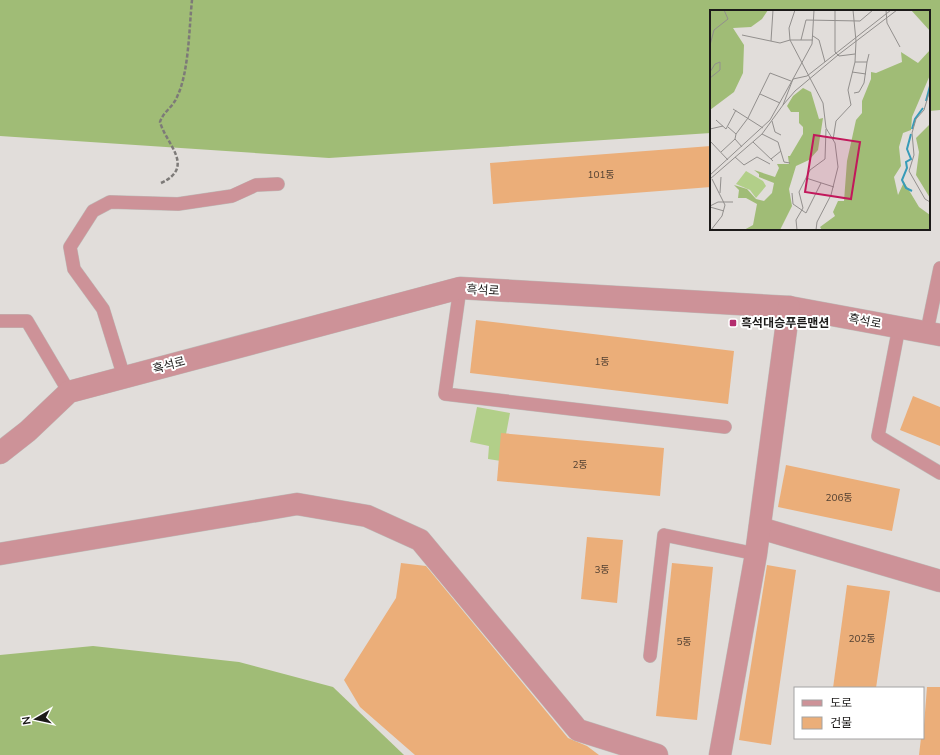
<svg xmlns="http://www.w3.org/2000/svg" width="940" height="755" font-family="'Nunito Sans','Noto Sans KR',sans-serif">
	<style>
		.green { fill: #b2cf89 }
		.forest { fill: #a0bc76 }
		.building { fill: #ebae79 }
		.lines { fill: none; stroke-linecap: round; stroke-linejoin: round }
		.service-casing { stroke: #bebab7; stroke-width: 14 }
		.minor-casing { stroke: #bebab7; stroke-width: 23 }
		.path { stroke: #7d7a78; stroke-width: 2.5; stroke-dasharray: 4 2; stroke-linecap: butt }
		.service { stroke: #cd9298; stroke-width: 13 }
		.minor { stroke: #cd9298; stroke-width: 22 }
		.poi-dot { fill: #b42d6f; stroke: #fff; stroke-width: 1.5 }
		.labels { text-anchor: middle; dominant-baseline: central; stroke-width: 4; stroke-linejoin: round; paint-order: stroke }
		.number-label { font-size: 10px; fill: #503f31 }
		.street-label { font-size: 12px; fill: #1c1a19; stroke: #fff }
		.poi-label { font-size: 12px; font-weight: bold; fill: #1c1a19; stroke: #fff; text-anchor: start }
		.inset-river { fill: none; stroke: #379bb8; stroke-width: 2 }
		.inset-road { fill: none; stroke: #928f8d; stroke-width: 1 }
		.view { fill: #c2185b; fill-opacity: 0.15; stroke: #c2185b; stroke-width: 2 }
		.inset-edge { fill: none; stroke: #1c1a19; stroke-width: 2 }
	</style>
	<rect width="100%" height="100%" fill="#e1ddda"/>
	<polygon class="green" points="477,407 510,413 501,461 488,459 489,446 470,442"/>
	<g class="forest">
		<polygon points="0,0 940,0 940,110 929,111 929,11 711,11 711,133 329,158 0,136"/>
		<polygon points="93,646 239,662 333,687 404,755 0,755 0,655"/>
	</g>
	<g class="building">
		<polygon points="711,146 711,187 493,204 490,163"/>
		<polygon points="476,320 734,351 728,404 470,373"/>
		<polygon points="913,396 940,407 940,446 900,430"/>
		<polygon points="501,433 664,448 660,496 497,481"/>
		<polygon points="786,465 900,489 892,531 778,507"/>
		<polygon points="587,537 623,540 617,603 581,599"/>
		<polygon points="401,563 426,566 568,738 587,746 599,755 415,755 360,707 344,680 396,598"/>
		<polygon points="672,563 713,567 697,720 656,716"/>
		<polygon points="767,565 796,570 771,745 739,740"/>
		<polygon points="847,585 890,591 876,688 833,688"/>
		<polygon points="927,687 940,687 940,755 919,755 921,738 923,738"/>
	</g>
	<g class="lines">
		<g class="service-casing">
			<g id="service">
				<polyline points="460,288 445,394 725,427"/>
				<polyline points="0,321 27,321 69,392"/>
				<polyline points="899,327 878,436 940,473"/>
				<polyline points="927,331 940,268"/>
				<polyline points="124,377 103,309 74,269 70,247 93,211 110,202 178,204 232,196 256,185 278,184"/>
				<polyline points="650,656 664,535 756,554"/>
			</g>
		</g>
		<g class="minor-casing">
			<g id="minor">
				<polyline points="0,453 28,431 69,392 460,288 789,307 940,335"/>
				<polyline points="760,528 940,581"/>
				<polyline points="0,554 297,504 367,516 420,540 578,730 657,755"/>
				<polyline points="720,755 756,554 789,307"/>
			</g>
		</g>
		<path class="path" d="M161,183C196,167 166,144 160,122C163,112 173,107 177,97C189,72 189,29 192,0"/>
		<use href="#service" class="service"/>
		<use href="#minor" class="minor"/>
	</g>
	<rect class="poi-dot" x="729" y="319" width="8" height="8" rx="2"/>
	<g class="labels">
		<g class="number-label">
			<text x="601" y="175">101동</text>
			<text x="602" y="362">1동</text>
			<text x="580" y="465">2동</text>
			<text x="839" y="498">206동</text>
			<text x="602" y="570">3동</text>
			<text x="862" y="639">202동</text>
			<text x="684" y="642">5동</text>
		</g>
		<g class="street-label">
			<text transform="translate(483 290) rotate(3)">흑석로</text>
			<text transform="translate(865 321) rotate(10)">흑석로</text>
			<text transform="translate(169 365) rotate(-15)">흑석로</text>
		</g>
		<g class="poi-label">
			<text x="741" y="323">흑석대승푸른맨션</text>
		</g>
	</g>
	<g transform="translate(710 10)">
		<rect width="220" height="220" fill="#e1ddda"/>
		<path d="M36,161L53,171L56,176L46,188L40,180L26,174Z" fill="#b2cf89"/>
		<path d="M0,0H58L52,9L41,17L23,18L34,35L33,63L24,82L0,100ZM201,0H220V21ZM220,40V65L202,107L201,120L193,123L189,137L191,156L184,167L188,185L194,172L209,197L220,205V220H112L110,217L125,206L123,202L128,191H134L137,151L146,110L152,103V91L161,69V62L166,63L192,52L191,42L208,53ZM93,78L101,82L109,109L113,108L108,140L99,150L86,156L79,179L82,196L70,220H34L43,215L47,194L36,188H28L29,180L24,175L37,179L46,189L54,191L62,183L64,173L49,167V164L44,160L65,167L69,158L67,154H79L78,146H80L93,124V117L89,113V102H81L77,96L83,86ZM220,114V188L206,165L209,142L206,128Z" fill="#a0bc76"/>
		<path class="inset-river" d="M216,91L220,76M202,119L205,109L213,98M201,124L197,139L201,149L196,152L197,158L192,170L196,178L202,181"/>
		<path class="inset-road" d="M85,0L79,18L80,30L113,93L116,118L125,133L128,157L121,185L107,212L106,220M125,0V42L129,46L145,44M176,0L177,13L190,37M32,25L70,33L80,30H103M103,26L109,30L115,52M91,30L96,10L150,11L163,0M61,31L63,0M0,35L4,20L18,9L14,0M145,52H157L159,44M0,62L5,54L10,52V60L0,68M142,62L156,64M83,69L97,66L181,0M220,80L214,100L206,109L202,123L204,145L199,161L215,189L220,192M144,83L149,82L154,73L157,52M50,84L70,93M73,95L85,81L128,45L187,0M23,99L53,118M38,108L60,63L81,71M6,110L16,119L26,100M62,111L65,122L71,125M18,117L26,124L25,129M0,119L13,116M26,124L38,108M52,124L68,132L74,152L80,153M123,130L126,111L141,95L138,80L145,52L146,31L143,0M0,131L18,150M43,132L63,151M11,142L25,129L32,137M25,147L34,155L47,147L60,154M61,149L71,141M0,165L60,110L83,69M96,168L124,177M0,169L52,124L73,95L83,69L102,34L104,0M10,183L11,167M82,183L83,194L96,203L111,173M0,196L8,192H23M0,197L14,201M1,220L12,206L15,195L2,169M87,220L86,210L93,198L89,182L100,160L115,149L116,119"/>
		<path class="view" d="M104,125L150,132L141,189L95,182Z"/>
		<rect width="220" height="220" class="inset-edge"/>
	</g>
	<rect x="794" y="687" width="130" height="52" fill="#ffffff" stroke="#a4a3a3"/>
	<rect x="802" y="700" width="20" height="6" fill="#cd9298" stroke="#a4a3a3"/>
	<text x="830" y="707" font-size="12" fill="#1c1a19">도로</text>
	<rect x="802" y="717" width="20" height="12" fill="#ebae79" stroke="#a4a3a3"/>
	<text x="830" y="727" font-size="12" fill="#1c1a19">건물</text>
	<g transform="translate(36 719) rotate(261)" stroke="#ffffff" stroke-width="3" paint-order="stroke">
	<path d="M0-3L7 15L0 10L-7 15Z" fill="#1c1a19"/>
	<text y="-6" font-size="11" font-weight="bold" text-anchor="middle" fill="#1c1a19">N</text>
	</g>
</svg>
